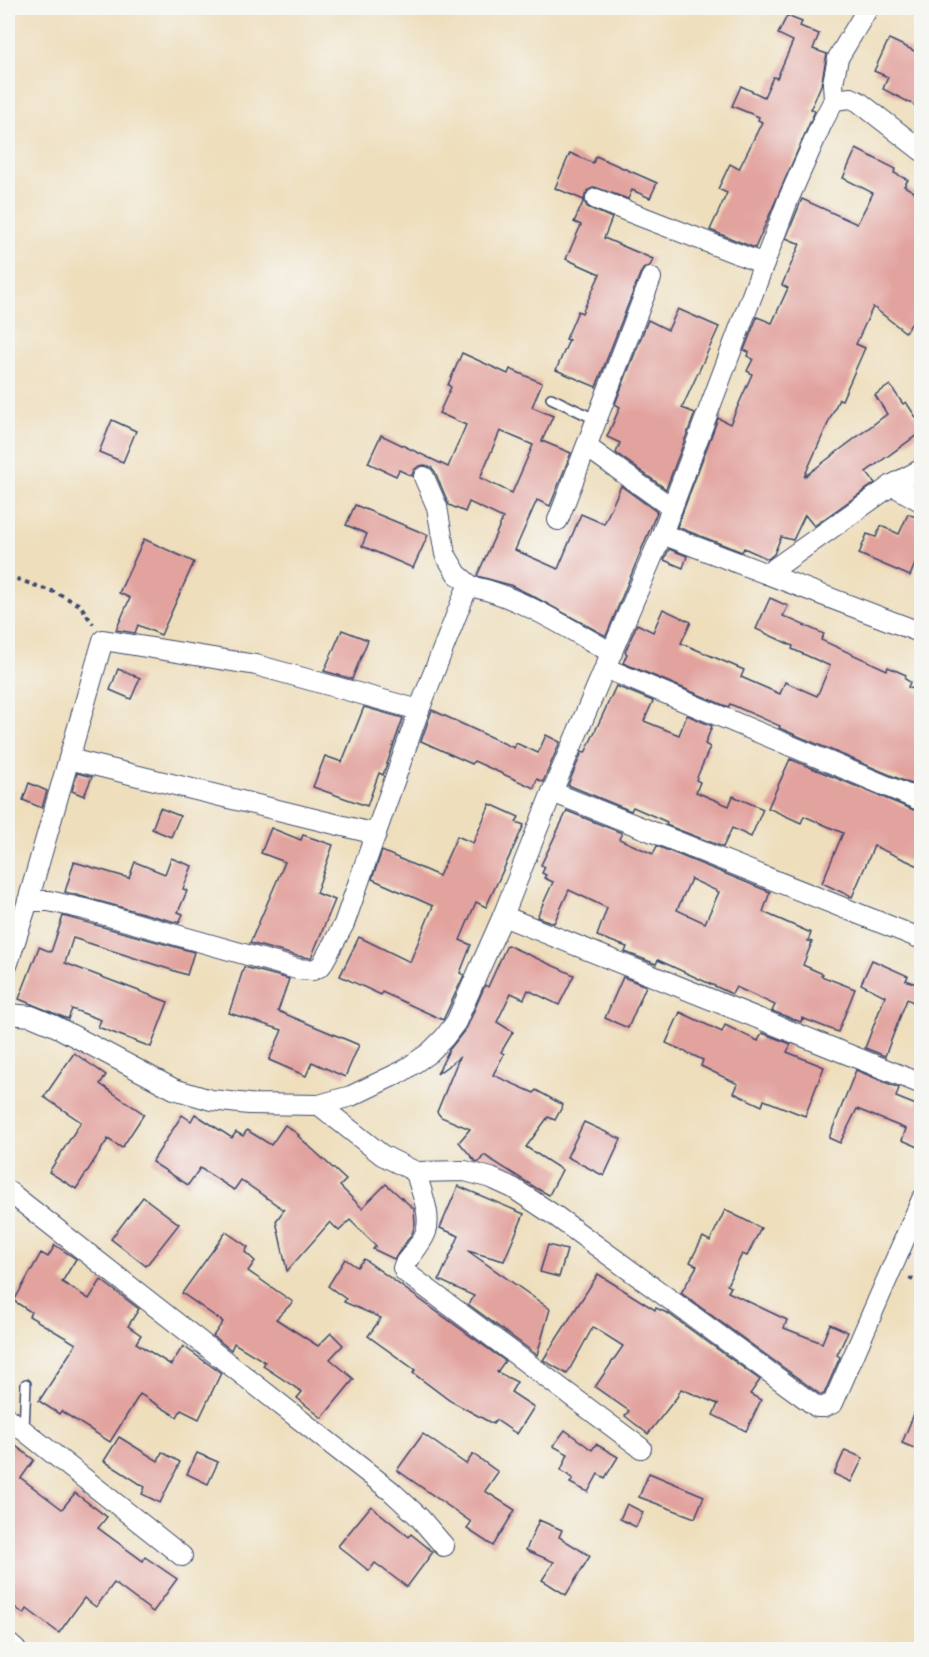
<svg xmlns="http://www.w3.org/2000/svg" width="929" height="1657" font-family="Mali,sans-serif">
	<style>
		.building { fill: #e2a29e; fill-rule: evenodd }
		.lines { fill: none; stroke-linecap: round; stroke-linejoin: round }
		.lane-casing { stroke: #3b496c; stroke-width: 12 }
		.street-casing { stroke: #3b496c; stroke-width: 22 }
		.path { stroke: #3b496c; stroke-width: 4; stroke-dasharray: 4.5 4.5; stroke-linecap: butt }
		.lane { stroke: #fff; stroke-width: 9 }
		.street { stroke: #fff; stroke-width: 20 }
	</style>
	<rect width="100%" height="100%" fill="#f6f6f2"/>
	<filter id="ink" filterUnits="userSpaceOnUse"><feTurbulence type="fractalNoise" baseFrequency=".0167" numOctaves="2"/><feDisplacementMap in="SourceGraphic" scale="12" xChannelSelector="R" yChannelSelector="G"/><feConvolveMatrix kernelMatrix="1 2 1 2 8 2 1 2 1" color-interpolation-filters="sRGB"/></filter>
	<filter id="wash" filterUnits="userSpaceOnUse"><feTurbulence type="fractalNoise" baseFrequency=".008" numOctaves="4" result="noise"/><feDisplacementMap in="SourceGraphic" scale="24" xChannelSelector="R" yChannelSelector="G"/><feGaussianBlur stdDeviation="1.35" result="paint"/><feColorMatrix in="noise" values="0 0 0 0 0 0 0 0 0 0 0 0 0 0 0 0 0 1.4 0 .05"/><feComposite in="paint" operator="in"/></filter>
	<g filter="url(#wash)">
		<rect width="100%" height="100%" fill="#eedebc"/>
		<g id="blocks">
			<g class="building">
				<polygon points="787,16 802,22 800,26 819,34 813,49 827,54 821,85 811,109 815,111 755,248 710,230 727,193 718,189 730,164 739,169 762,122 758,120 759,117 732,106 741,86 764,97 773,77 777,78 793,41 778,34"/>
				<polygon points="889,39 921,54 921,93 916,106 883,89 888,77 874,71"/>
				<polygon points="856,149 896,169 894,173 908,180 904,186 921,196 921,312 905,332 873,307 856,344 865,348 842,400 839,399 804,477 887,414 875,395 890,385 903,404 906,402 921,425 921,432 866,472 875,483 814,526 805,515 793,540 781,537 774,554 768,559 744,548 742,552 677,527 718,418 730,424 752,374 747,371 753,359 747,356 749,352 744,350 757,317 772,323 788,288 782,285 800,244 786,238 802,199 857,224 873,193 843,178"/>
				<polygon points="570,153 593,163 596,156 657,183 650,198 632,190 628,199 595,187 588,190 585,195 584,201 587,207 612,218 604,238 653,259 650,266 644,268 640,274 596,387 556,370 569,340 566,339 578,311 582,313 600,274 566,259 581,225 574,222 584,200 555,188"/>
				<polygon points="678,309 719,327 682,408 695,413 666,489 616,453 620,443 607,437 620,407 615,404 648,320 668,330"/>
				<path d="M462,353L508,374L510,369L542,383L532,407L553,416L542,441L571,453L550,506L537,500L515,550L558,569L581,514L604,524L621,486L657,512L606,636L529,594L510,585L477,576L503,518L469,502L465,512L449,505L435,472L431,467L425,465L419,466L414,470L412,476L399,470L396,476L368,463L381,435L448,467L466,425L439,413L451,387L448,385ZM500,431L533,445L512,493L480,478Z"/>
				<polygon points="112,420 136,431 123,462 99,452"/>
				<polygon points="355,505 428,535 413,568 362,546 367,534 346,525"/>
				<polygon points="908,514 921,519 921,549 910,576 859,554 867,534 876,537 881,526 899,534"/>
				<polygon points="144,539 194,562 161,635 138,625 135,633 116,630 130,598 119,593"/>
				<polygon points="669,549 687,556 683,568 664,560"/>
				<polygon points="770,598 788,606 783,616 824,634 821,640 887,670 888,667 906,675 905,679 910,682 908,687 921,693 921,788 779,728 780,726 730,704 728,707 623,663 627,654 625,652 637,624 653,632 663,609 691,622 681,643 744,670 741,677 780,694 785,682 817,696 830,666 792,649 793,646 756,629"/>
				<polygon points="342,630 368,640 352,679 324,671"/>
				<polygon points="118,669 140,678 131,699 110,690"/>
				<polygon points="616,686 653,701 644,721 679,735 687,715 712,726 705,744 710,747 696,780 700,782 696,792 729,806 733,796 763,809 751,837 732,828 723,847 666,825 667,822 633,807 631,811 568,785 582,752 585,753"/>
				<polygon points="364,707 403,718 383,775 379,773 367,806 313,787 325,756 342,762"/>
				<polygon points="432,710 514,748 516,743 538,753 546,735 560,742 543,782 537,779 534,788 474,761 472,764 421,741"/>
				<polygon points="790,759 921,813 921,867 874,846 852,897 822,883 843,833 804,816 801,823 768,808"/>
				<polygon points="77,773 92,777 84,796 72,791"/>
				<polygon points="29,783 47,791 42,808 23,800"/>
				<polygon points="490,804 519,817 516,822 524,825 486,907 476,902 460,940 471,945 460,973 464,975 443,1020 382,992 381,995 340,976 359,937 410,962 433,906 372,879 382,851 439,876 457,836 473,843"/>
				<polygon points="160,808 180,816 171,837 152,829"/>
				<path d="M567,811L622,833L619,839L653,854L657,846L770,892L763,912L811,933L808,941L812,942L803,965L823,974L821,976L855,989L838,1032L802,1018L801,1022L772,1011L775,1005L736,987L732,994L658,960L656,964L625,952L627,947L597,936L607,908L569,890L554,923L537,917L553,882L544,878L546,875L542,873L545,867L541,865ZM691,879L719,892L705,923L677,910Z"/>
				<polygon points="271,828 301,840 303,835 333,845 316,893 335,900 311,958 297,956 250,943 285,862 261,853"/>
				<polygon points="171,858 192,866 183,889 187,891 178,912 183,914 179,923 65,892 74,862 129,878 135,862 165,874"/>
				<polygon points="63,916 194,952 187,975 73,938 65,963 168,1002 151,1047 98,1027 101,1020 72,1009 68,1019 19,999 39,947 51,952"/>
				<polygon points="507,945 574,975 559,1005 528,990 524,999 511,993 497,1022 513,1032 501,1052 504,1054 493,1075 534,1093 536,1090 563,1105 555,1120 548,1117 526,1147 562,1170 549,1195 536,1188 484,1155 479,1162 475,1161 459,1142 470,1129 441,1117 437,1112 459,1058 437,1074 449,1050 467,1027 485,985 488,987"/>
				<polygon points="872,960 908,976 906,980 921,986 921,1006 907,999 885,1056 865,1048 885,996 861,984"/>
				<polygon points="244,967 289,979 278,1011 359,1045 345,1077 312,1062 306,1076 269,1060 282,1030 229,1013"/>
				<polygon points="623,977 646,986 628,1028 605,1018"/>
				<polygon points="680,1012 722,1032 725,1025 758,1041 762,1033 791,1044 787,1052 824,1067 805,1116 764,1100 762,1106 734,1093 738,1084 701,1066 703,1060 666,1043"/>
				<polygon points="74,1053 106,1075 100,1084 144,1114 122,1148 108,1139 76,1189 49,1172 81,1122 44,1097"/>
				<polygon points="856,1070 899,1088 896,1097 916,1105 920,1095 921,1096 921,1148 902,1140 906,1129 857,1109 840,1143 829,1138"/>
				<polygon points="195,1114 232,1138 236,1132 243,1136 247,1130 271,1145 285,1125 299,1135 298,1136 346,1180 340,1186 362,1208 386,1184 414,1209 415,1224 412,1234 394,1259 373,1249 376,1246 350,1220 339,1231 330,1222 287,1271 276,1221 284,1210 241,1180 234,1190 200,1168 188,1185 152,1162 182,1115 191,1121"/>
				<polygon points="584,1122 621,1139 604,1176 567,1157"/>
				<polygon points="458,1186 524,1214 504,1261 468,1251 550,1309 537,1355 468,1304 474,1296 439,1280 459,1236 440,1228"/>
				<polygon points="143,1197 179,1224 146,1266 111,1239"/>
				<polygon points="725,1210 761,1228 747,1256 742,1254 727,1285 731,1287 728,1292 787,1320 784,1328 822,1343 830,1324 848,1332 837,1355 840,1357 824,1394 821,1395 681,1293 697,1266 690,1262 703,1237 710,1241"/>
				<polygon points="226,1232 248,1247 245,1252 255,1261 248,1271 293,1302 276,1319 318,1346 331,1333 343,1345 330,1359 354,1379 322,1418 297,1398 302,1392 263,1366 265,1362 234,1343 231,1350 213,1336 223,1322 182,1293"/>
				<polygon points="55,1245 76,1259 62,1282 89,1299 101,1280 139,1309 128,1326 141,1335 136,1343 171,1365 183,1346 221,1373 199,1419 181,1410 177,1417 140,1394 110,1442 61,1411 59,1414 39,1401 76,1344 29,1316 31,1312 14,1301 41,1253 48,1257"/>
				<polygon points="548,1245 567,1250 559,1277 540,1272"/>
				<polygon points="345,1259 357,1267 364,1259 505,1361 497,1372 517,1382 511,1392 534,1407 517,1434 496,1420 493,1424 449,1400 413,1373 415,1370 368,1336 381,1318 344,1302 346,1299 328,1286"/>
				<polygon points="598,1274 655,1310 656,1308 669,1314 760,1380 750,1394 761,1400 746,1431 713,1415 718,1404 681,1389 677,1397 648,1434 625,1416 629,1411 595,1387 623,1346 593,1327 567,1374 543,1360"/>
				<polygon points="921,1397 921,1451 902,1443"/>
				<polygon points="565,1430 592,1450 596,1444 618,1457 605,1478 598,1474 588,1492 570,1483 573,1479 561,1470 568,1454 553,1446"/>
				<polygon points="423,1434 466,1464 473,1454 498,1472 485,1491 515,1510 493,1546 467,1529 471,1522 397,1470"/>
				<polygon points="119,1437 158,1461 162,1452 180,1462 160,1503 142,1494 145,1487 104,1461"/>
				<polygon points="8,1440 34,1460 21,1478 62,1509 75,1493 107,1517 98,1528 143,1561 145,1557 177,1579 153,1612 114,1583 96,1607 84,1598 59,1633 27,1609 24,1614 8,1602"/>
				<polygon points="845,1450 863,1458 851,1482 834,1474"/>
				<polygon points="197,1453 218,1462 208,1484 187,1474"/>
				<polygon points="649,1473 704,1496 695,1518 639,1497"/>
				<polygon points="627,1504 643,1512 636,1527 620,1519"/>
				<polygon points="371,1506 409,1537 411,1534 433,1552 407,1587 375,1563 369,1571 338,1546"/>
				<polygon points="539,1520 562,1530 559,1537 590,1556 566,1595 542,1580 554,1562 526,1550"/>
			</g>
		</g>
	</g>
	<g filter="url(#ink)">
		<use href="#blocks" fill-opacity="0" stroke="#3b496c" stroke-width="1.5"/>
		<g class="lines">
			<g class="lane-casing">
				<g id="lane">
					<polyline points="551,398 597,420"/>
					<polyline points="24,1428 26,1384"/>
				</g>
			</g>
			<g class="street-casing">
				<g id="street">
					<polyline points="834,100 851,98 859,102 922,151"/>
					<polyline points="596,199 764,264"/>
					<polyline points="587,447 672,508"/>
					<polyline points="424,477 437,507 445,554 457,574 472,587"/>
					<polyline points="892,485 922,502"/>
					<polyline points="558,520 651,278"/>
					<polyline points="662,534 922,633"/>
					<polyline points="767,574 892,485 922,469"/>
					<polyline points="605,668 922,801"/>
					<polyline points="69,759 376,834"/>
					<polyline points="552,792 922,939"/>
					<path d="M28,901H49L84,909L297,969L313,970L321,966L344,924L419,710L465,593L472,587C512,592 576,633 612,653"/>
					<polyline points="503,916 922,1084"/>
					<polyline points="8,963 28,901 103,640 256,665 419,710"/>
					<polyline points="8,1014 31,1016 55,1026 174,1089 211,1100 249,1104 319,1105 351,1096 403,1071 429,1053 444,1038 456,1022 503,916 552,792 662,534 788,200 822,123 834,100 833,83 838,58 868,8"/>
					<polyline points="319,1105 382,1155 416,1172 465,1171 491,1178 513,1188 557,1217 817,1407 824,1407 833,1403 922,1199"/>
					<path d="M416,1172C420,1190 432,1214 426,1232C422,1243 412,1254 405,1263L403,1268L405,1272L641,1448"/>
					<polyline points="8,1191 391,1491 419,1517 444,1546"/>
					<polyline points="8,1418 182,1556"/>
					<polyline points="8,1643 16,1650"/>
				</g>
			</g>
			<g class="path">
				<polyline points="8,576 57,593 80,605 93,624"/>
				<polyline points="909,1278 922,1284"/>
			</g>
			<use href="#lane" class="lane"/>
			<use href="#street" class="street"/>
		</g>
	</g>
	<rect width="929" height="1657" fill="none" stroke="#f6f6f2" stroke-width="30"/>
</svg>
